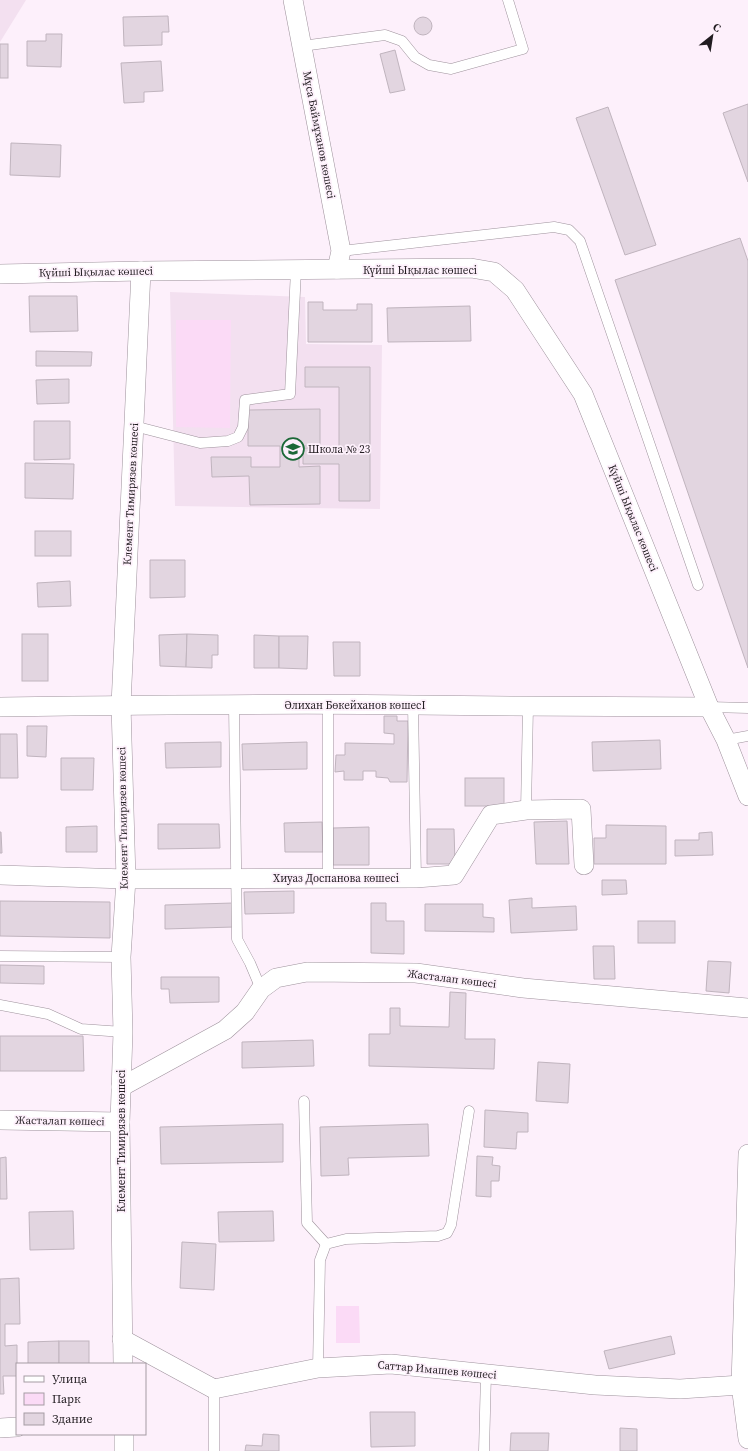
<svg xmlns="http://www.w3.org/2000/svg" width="748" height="1451" font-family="'Source Serif 4',serif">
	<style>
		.built { fill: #f3e0f0 }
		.green { fill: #fbdaf6 }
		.building { fill: #e2d5e0; stroke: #c0b4be }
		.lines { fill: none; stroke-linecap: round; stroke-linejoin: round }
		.lane-casing { stroke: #9e929c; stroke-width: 11 }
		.street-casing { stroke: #9e929c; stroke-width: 20 }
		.lane { stroke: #fff; stroke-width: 10 }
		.street { stroke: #fff; stroke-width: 19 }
		.labels { text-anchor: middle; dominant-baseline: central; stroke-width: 3.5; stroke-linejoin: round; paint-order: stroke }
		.street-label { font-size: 11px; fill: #211c20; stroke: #fdf0fb }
		.poi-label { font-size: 11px; fill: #211c20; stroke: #fdf0fb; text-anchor: start }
	</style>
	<rect width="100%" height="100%" fill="#fdf0fb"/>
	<g class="built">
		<polygon points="0,0 26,0 0,42"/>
		<polygon points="170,292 305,297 306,344 382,345 380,509 175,506"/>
	</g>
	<g class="green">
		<polygon points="176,320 231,320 230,428 176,427"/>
		<polygon points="336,1306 359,1306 360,1343 336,1343"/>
	</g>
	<g class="building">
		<polygon points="168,16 169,32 162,32 162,45 124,46 123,17"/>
		<circle cx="423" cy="26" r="9"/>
		<polygon points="46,34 62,34 61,67 27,66 27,41 46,41"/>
		<rect x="0" y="44" width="8" height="34"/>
		<polygon points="395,50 405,90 390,93 380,54"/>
		<polygon points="161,61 163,91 144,92 144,102 124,103 121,63"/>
		<polygon points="748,104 748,182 723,113"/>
		<polygon points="608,107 656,245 625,255 576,118"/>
		<polygon points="11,143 61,145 60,177 10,175"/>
		<polygon points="740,238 748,261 748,668 615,280"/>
		<polygon points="29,296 77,296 78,331 30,332"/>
		<polygon points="308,302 323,302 323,310 357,310 357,304 372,304 372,342 308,342"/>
		<polygon points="470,306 471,341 388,342 387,308"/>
		<polygon points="36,351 92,352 91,366 36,366"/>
		<polygon points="305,367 370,367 370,501 339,501 339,464 303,464 303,448 339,448 339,387 305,387"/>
		<polygon points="69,379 69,403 37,404 36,380"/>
		<polygon points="320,409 320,446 299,446 299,467 320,466 320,504 250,505 249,476 212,477 211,457 251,457 251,467 280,467 280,446 248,446 248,410"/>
		<polygon points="34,421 70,421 70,459 34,460"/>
		<polygon points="25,463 74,464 73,499 25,498"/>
		<rect x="35" y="531" width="36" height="25"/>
		<polygon points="150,560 185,560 185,597 150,598"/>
		<polygon points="70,581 71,606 38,607 37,583"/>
		<rect x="22" y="634" width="26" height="47"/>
		<polygon points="187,634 186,667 160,666 159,635"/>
		<polygon points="187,634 218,635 218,655 212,655 212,668 186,667"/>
		<polygon points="254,635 279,636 279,668 254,668"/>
		<polygon points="279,636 308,636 307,669 279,668"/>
		<polygon points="333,642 360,642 360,676 334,676"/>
		<polygon points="384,716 397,716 397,721 408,721 407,782 390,782 388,778 376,777 376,771 363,771 363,780 344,780 344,771 335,772 336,755 345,755 345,743 394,744 394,734 384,733"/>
		<polygon points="27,726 47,726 46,757 27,756"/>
		<polygon points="0,734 17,734 18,778 0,778"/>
		<polygon points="660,740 661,769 593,771 592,742"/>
		<polygon points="221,742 221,767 166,768 165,743"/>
		<polygon points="307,742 307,769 243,770 242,744"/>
		<polygon points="61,758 94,758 93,790 61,790"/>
		<rect x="465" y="778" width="39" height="28"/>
		<polygon points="567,821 569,864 536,864 534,822"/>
		<polygon points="322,822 323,852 285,852 284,823"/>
		<polygon points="158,824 219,824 220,848 158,849"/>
		<polygon points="606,825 666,826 666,864 594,864 594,838 606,838"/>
		<polygon points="97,826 97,852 66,852 66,827"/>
		<polygon points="369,827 369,865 333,865 333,828"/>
		<polygon points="427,829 454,829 455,864 427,864"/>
		<polygon points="0,832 1,832 2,853 0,853"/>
		<polygon points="712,832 713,855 675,856 675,840 699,840 699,833"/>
		<polygon points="602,880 626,880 627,894 602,895"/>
		<polygon points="294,891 294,913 245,914 244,892"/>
		<polygon points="532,898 532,908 576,906 577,930 511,933 509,900"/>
		<polygon points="0,901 110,902 110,938 0,936"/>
		<polygon points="233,903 234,927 165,929 165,905"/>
		<polygon points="371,903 386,903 386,921 404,921 404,954 371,953"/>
		<polygon points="425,904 483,904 483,917 494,918 494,932 425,931"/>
		<rect x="638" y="921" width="37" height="22"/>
		<polygon points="593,946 614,946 615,979 594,979"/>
		<polygon points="708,961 731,962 729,993 706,991"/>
		<polygon points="0,965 44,966 44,984 0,983"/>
		<polygon points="161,977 219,977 219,1002 170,1003 169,989 161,989"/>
		<polygon points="450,992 466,993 465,1039 495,1039 494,1069 369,1066 369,1034 390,1034 390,1008 400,1008 400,1026 449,1027"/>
		<polygon points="0,1036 83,1036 84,1071 0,1071"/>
		<polygon points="313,1040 314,1066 242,1068 242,1042"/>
		<polygon points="538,1062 570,1064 568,1103 536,1101"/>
		<polygon points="485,1110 528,1113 528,1132 517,1132 516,1149 484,1147"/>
		<polygon points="283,1124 283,1162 161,1164 160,1127"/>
		<polygon points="428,1124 429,1156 348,1158 349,1175 321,1176 320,1127"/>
		<polygon points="477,1156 493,1157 492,1165 500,1166 499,1181 491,1181 491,1197 476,1196"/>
		<polygon points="6,1157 7,1199 0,1199 0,1158"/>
		<polygon points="73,1211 74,1249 30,1250 29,1212"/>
		<polygon points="273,1211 274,1241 219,1242 218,1212"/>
		<polygon points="182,1242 216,1244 214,1290 180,1288"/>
		<polygon points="19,1278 20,1324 5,1324 5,1346 17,1345 17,1376 3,1376 4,1394 0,1394 0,1279"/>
		<polygon points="671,1336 675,1354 609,1369 604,1351"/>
		<polygon points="59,1341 59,1364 28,1364 28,1342"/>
		<rect x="59" y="1341" width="30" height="23"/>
		<polygon points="370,1412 415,1412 415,1446 371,1447"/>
		<polygon points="620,1428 637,1429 637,1451 620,1451"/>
		<polygon points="511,1433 549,1433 548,1451 510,1451"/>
		<polygon points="263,1434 279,1435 279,1451 245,1451 246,1445 262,1446"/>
	</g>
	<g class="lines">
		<g class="lane-casing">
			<g id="lane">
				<polyline points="302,46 385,35 402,41 415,57 429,65 451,69 523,49 508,0"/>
				<polyline points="341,251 554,227 569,230 580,241 698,585"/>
				<polyline points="134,426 200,443 228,441 238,437 243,427 245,400 290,394 296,270"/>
				<polyline points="234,705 237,939 250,963 261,989"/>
				<polyline points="413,705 416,878"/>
				<polyline points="709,707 748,708"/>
				<polyline points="726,740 748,736"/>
				<polyline points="526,810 528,707"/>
				<polyline points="328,878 328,705"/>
				<polyline points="0,956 121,957"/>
				<polyline points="0,1005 48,1014 81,1029 123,1032"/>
				<polyline points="304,1101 307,1223 326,1244"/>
				<polyline points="318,1368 320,1260 326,1244 346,1239 438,1236 447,1233 451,1225 469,1111"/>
				<polyline points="214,1389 214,1451"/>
				<polyline points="484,1451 486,1374"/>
			</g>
		</g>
		<g class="street-casing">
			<g id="street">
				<polyline points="293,0 341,251 337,269"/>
				<polyline points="0,274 141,271 471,268 494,272 515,290 583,394 709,707 726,740 748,796"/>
				<path d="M0,707C138,705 276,703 414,705C512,706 611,707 709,707"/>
				<polyline points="0,875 126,879 416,878 454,875 491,815 526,810 581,809 584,865"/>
				<polyline points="121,1087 225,1030 245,1012 261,989 276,978 307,972 416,973 523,988 748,1008"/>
				<polyline points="0,1120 120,1122"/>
				<polyline points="748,1154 741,1385 748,1439"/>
				<polyline points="122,1339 214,1389 318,1368 391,1364 595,1385 680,1389 741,1385"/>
				<polyline points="123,1364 120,1122 123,1032 121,957 126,879 121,705 141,271"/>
				<polyline points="0,1428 17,1427"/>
				<polyline points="124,1434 124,1451"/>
			</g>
		</g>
		<use href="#lane" class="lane"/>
		<use href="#street" class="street"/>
	</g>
	<defs>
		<g id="school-ring" transform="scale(1.15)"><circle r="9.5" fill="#fdf0fb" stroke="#1b6837" stroke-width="1.5"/><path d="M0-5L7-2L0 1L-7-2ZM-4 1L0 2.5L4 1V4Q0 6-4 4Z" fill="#1b6837"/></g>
	</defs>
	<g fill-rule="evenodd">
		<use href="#school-ring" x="293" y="449"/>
	</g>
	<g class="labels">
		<g class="street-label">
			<text transform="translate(319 135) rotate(79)">Мұса Баймұханов көшесі</text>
			<text x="420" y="270">Күйші Ықылас көшесі</text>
			<text transform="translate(96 272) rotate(-1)">Күйші Ықылас көшесі</text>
			<text transform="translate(131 494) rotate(-87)">Клемент Тимирязев көшесі</text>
			<text transform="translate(633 518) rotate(68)">Күйші Ықылас көшесі</text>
			<text x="355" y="705">Әлихан Бөкейханов көшесI</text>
			<text transform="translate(123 818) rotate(-91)">Клемент Тимирязев көшесі</text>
			<text x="336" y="878">Хиуаз Доспанова көшесі</text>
			<text transform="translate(452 979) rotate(7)">Жасталап көшесі</text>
			<text transform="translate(60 1121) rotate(1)">Жасталап көшесі</text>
			<text transform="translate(121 1141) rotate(-90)">Клемент Тимирязев көшесі</text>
			<text transform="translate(437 1370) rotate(5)">Саттар Имашев көшесі</text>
		</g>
		<g class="poi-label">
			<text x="308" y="449">Школа № 23</text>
		</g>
	</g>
	<rect x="16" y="1363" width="130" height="72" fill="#fdf0fb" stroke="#a59ba3"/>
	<rect x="24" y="1376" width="20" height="6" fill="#ffffff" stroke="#a59ba3"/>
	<text x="52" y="1383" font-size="12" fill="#211c20">Улица</text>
	<rect x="24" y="1393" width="20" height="12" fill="#fbdaf6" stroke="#a59ba3"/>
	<text x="52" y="1403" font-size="12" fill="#211c20">Парк</text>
	<rect x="24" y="1413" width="20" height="12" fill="#e2d5e0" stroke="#a59ba3"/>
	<text x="52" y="1423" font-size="12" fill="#211c20">Здание</text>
	<g transform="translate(712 36) rotate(30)" stroke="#fdf0fb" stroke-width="3" paint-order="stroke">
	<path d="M0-3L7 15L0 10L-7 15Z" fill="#211c20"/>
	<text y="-6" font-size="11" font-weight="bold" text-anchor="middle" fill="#211c20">С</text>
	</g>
</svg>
